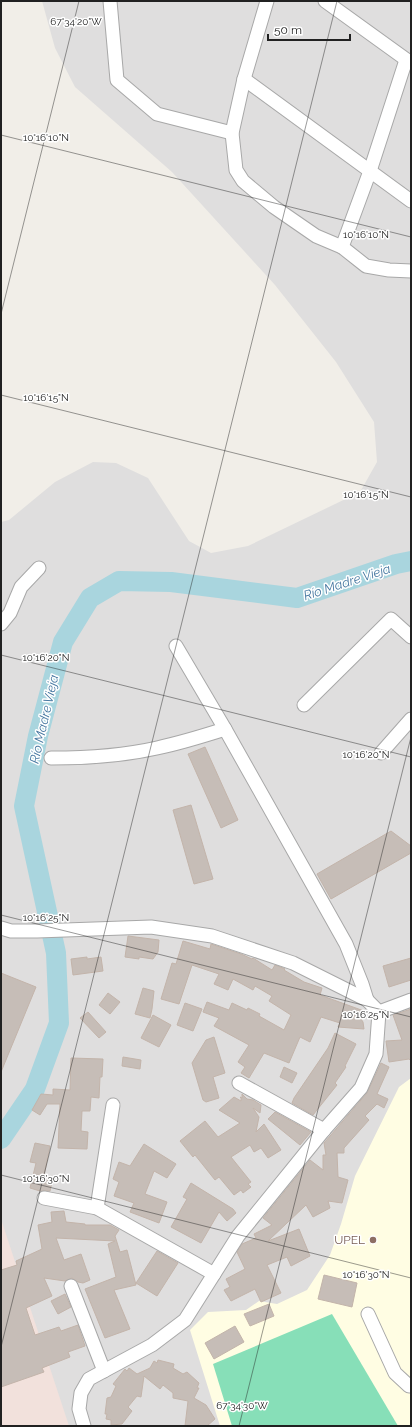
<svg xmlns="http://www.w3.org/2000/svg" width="412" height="1427" font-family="Raleway,sans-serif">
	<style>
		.residential { fill: #dfdede }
		.education { fill: #fffde3 }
		.military { fill: #f2e1dc }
		.pitch { fill: #87dfb8 }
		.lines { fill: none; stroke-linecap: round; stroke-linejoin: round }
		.river { stroke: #a9d5de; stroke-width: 20 }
		.building { fill: #c6bdb7; stroke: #c3b4aa }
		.minor-casing { stroke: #a8a8a8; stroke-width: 15 }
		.minor { stroke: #fff; stroke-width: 13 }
		.ticks { fill: none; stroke: #212121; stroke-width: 1; stroke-opacity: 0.45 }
		.education-dot { fill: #8d6e63; stroke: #fff; stroke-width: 1.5 }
		.labels { text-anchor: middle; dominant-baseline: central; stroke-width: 3; stroke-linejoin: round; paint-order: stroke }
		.education-label { font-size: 12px; fill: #785e54; stroke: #fff; text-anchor: end }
		.water-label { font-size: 13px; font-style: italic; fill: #4778a1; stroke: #fff }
		.ticks-label { font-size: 10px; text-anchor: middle; fill: #212121; stroke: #fff; stroke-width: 3; stroke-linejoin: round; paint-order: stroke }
	</style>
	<rect width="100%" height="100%" fill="#f1eee8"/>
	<polygon class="residential" points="42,1 411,1 411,1426 1,1426 1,522 9,520 55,482 93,462 116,463 148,478 189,541 211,553 248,546 360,492 377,462 374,422 336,362 275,285 172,172 75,87 55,48"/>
	<polygon class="education" points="411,1078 411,1426 220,1426 190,1330 208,1312 246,1310 259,1301 277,1304 307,1290 330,1255 341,1224 355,1176 399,1087"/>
	<polygon class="military" points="1,1219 69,1426 1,1426"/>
	<polygon class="pitch" points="332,1314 398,1426 232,1426 213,1364"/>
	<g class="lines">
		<polyline class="river" points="1,1139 35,1089 59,1023 56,953 24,806 38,736 63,642 90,598 119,581 171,582 297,598 396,564 411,561"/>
	</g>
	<g class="building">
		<polygon points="205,747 238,820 221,828 188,754"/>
		<polygon points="191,805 213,879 194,884 173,810"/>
		<polygon points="391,831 411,846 411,853 331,899 317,874"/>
		<polygon points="128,936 159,940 158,952 153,959 139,957 139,959 125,957"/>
		<polygon points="183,941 210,949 211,944 241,954 252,959 253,958 272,970 275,965 283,968 285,969 284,970 304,982 322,988 320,995 364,1011 361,1019 363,1022 364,1029 338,1027 340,1023 321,1017 310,1042 300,1037 289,1063 264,1053 249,1078 241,1073 245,1067 238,1062 249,1045 214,1026 219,1018 203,1012 207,1002 229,1010 232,1003 247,1010 248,1008 260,1014 259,1016 284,1030 291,1015 269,1001 272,996 255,986 253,990 233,979 228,990 214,984 219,974 192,965 179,1004 161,999 172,963 176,964"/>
		<polygon points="87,957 87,959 101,957 103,971 73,975 71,959"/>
		<polygon points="411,958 411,980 389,987 383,966"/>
		<polygon points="1,973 36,987 1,1072"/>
		<polygon points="143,988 154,991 152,1009 150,1018 135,1014"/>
		<polygon points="108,993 120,1002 110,1014 99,1005"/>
		<polygon points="185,1003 202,1009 193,1031 177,1025"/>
		<polygon points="411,1009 411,1061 409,1059 389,1062 386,1041 402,1040 393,1015"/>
		<polygon points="88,1012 106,1032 99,1038 80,1018"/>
		<polygon points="153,1015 171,1025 159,1047 141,1038"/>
		<polygon points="335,1033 356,1044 345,1066 346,1067 335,1083 337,1085 313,1115 292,1103 294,1098 328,1048"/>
		<polygon points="214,1037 225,1073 213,1077 219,1098 206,1102 203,1100 192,1063 206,1040"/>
		<polygon points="123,1057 141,1060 140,1069 122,1066"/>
		<polygon points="71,1058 103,1059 102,1077 100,1077 99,1098 91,1097 90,1111 82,1111 81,1131 88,1132 87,1149 58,1148 60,1104 47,1104 40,1115 32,1110 41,1094 53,1095 53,1089 70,1090"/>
		<polygon points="381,1063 389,1067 377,1094 388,1099 384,1108 377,1104 365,1116 369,1120 344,1148 344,1153 337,1153 338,1177 348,1180 342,1203 328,1201 330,1208 313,1217 306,1205 268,1241 299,1229 310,1256 291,1266 287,1257 267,1265 281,1293 261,1302 255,1289 231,1301 224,1290 230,1287 226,1279 245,1269 237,1252 242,1244 256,1238 254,1234 272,1225 263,1218 310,1160 323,1170 323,1155 326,1155 324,1143 367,1093"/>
		<polygon points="284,1067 297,1073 292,1083 280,1077"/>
		<polygon points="242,1094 247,1099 253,1100 261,1105 260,1113 253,1108 259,1117 256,1132 264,1124 281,1150 268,1158 261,1148 254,1152 250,1145 231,1157 251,1182 248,1184 251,1187 243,1193 241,1190 234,1195 219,1177 215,1180 195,1155 193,1157 180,1141 205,1121 218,1137 240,1123 219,1110 234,1097 241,1101 241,1098 240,1097 242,1098"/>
		<polygon points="275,1112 311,1132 300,1145 268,1119"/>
		<polygon points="35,1143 50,1146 44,1176 53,1178 50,1191 40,1191 30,1188 36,1163 30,1162"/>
		<polygon points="144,1144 176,1164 167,1178 154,1171 145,1194 167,1202 159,1223 130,1212 134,1203 114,1196 119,1182 113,1179 119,1162 130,1166"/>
		<polygon points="191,1183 233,1209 236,1213 227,1221 219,1212 201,1243 171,1227 187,1199 183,1197"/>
		<polygon points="64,1211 66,1222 85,1224 85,1225 110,1225 119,1230 115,1236 120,1252 127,1250 136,1285 114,1290 130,1329 105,1338 85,1289 116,1277 108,1244 115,1241 56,1238 64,1260 81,1254 90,1280 83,1283 78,1282 72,1278 65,1281 44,1278 52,1296 26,1308 35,1335 59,1327 61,1331 78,1325 85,1346 68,1352 70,1357 42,1368 44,1372 1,1387 1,1270 17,1265 16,1261 42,1249 38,1225 52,1222 51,1212"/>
		<polygon points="157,1251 178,1263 157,1296 136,1283"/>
		<polygon points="324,1275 357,1283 352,1307 318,1299"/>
		<polygon points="65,1294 71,1307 58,1314 51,1301"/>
		<polygon points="269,1304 274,1316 250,1326 244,1314"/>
		<polygon points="235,1326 244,1342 214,1359 205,1343"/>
		<polygon points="158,1360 174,1364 173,1368 183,1374 187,1372 199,1383 197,1388 199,1388 194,1398 206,1405 215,1419 207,1426 185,1426 188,1401 173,1398 173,1393 163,1385 160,1389 144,1376 141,1397 137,1396 128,1407 132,1411 122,1424 111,1425 111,1420 106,1419 107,1414 105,1414 107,1398 111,1397 116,1386 113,1384 125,1369 127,1371 129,1368 137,1374 150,1368 154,1361 157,1363"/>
	</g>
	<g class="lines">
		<g class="minor-casing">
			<g id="minor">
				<polyline points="110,1 117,80 157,114 232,133"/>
				<polyline points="267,1 244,79 232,133 236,170 243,181 274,207 316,236 342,247 366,266 389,270 411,271"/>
				<polyline points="325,1 411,63"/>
				<polyline points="244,79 411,201"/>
				<polyline points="342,247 370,171 406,60"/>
				<polyline points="1,624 10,613 21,587 39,568"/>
				<polyline points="176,646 225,729 346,944 362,984 367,1000"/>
				<polyline points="304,705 391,619 411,637"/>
				<polyline points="381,753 411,719"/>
				<path d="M51,758C87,758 122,756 157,748C180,743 203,736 225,729"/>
				<polyline points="1,928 11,931 37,931 151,927 212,936 293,963 367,1000 379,1012 376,1054 361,1088 324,1130 238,1236 185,1320 152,1345 89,1379 81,1393 79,1409 84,1426"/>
				<polyline points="379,1012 411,1000"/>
				<polyline points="239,1083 324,1130"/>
				<polyline points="44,1198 97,1208 214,1274"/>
				<polyline points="97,1208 113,1105"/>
				<polyline points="71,1286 104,1371"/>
				<polyline points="368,1314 395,1373 409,1386 411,1386"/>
			</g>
		</g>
		<use href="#minor" class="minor"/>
	</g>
	<path class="ticks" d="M1,135L411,237M1,314L79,1M1,395L411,497M1,655L411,757M1,915L411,1017M1,1175L411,1278M1,1347L337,1M239,1426L411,737"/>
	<circle class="education-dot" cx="373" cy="1240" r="4"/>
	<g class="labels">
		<g class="education-label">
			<text x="365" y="1240">UPEL</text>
		</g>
		<g class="water-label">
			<text transform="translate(347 582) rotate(-18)">Río Madre Vieja</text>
			<text transform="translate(44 719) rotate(-77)">Río Madre Vieja</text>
		</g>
	</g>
	<g class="ticks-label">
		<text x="76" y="25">67°34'20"W</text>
		<text x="46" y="141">10°16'10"N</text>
		<text x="366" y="238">10°16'10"N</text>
		<text x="46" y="401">10°16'15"N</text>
		<text x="366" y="498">10°16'15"N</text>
		<text x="46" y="661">10°16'20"N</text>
		<text x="366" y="758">10°16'20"N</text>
		<text x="46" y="921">10°16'25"N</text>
		<text x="366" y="1018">10°16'25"N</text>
		<text x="46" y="1182">10°16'30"N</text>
		<text x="366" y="1278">10°16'30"N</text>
		<text x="242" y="1409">67°34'30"W</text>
	</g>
	<rect width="412" height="1427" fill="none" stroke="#212121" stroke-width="4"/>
	<path d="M268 34v6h82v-6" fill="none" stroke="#212121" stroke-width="2"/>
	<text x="274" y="34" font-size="12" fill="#212121" stroke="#ffffff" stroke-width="3" paint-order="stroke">50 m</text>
</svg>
